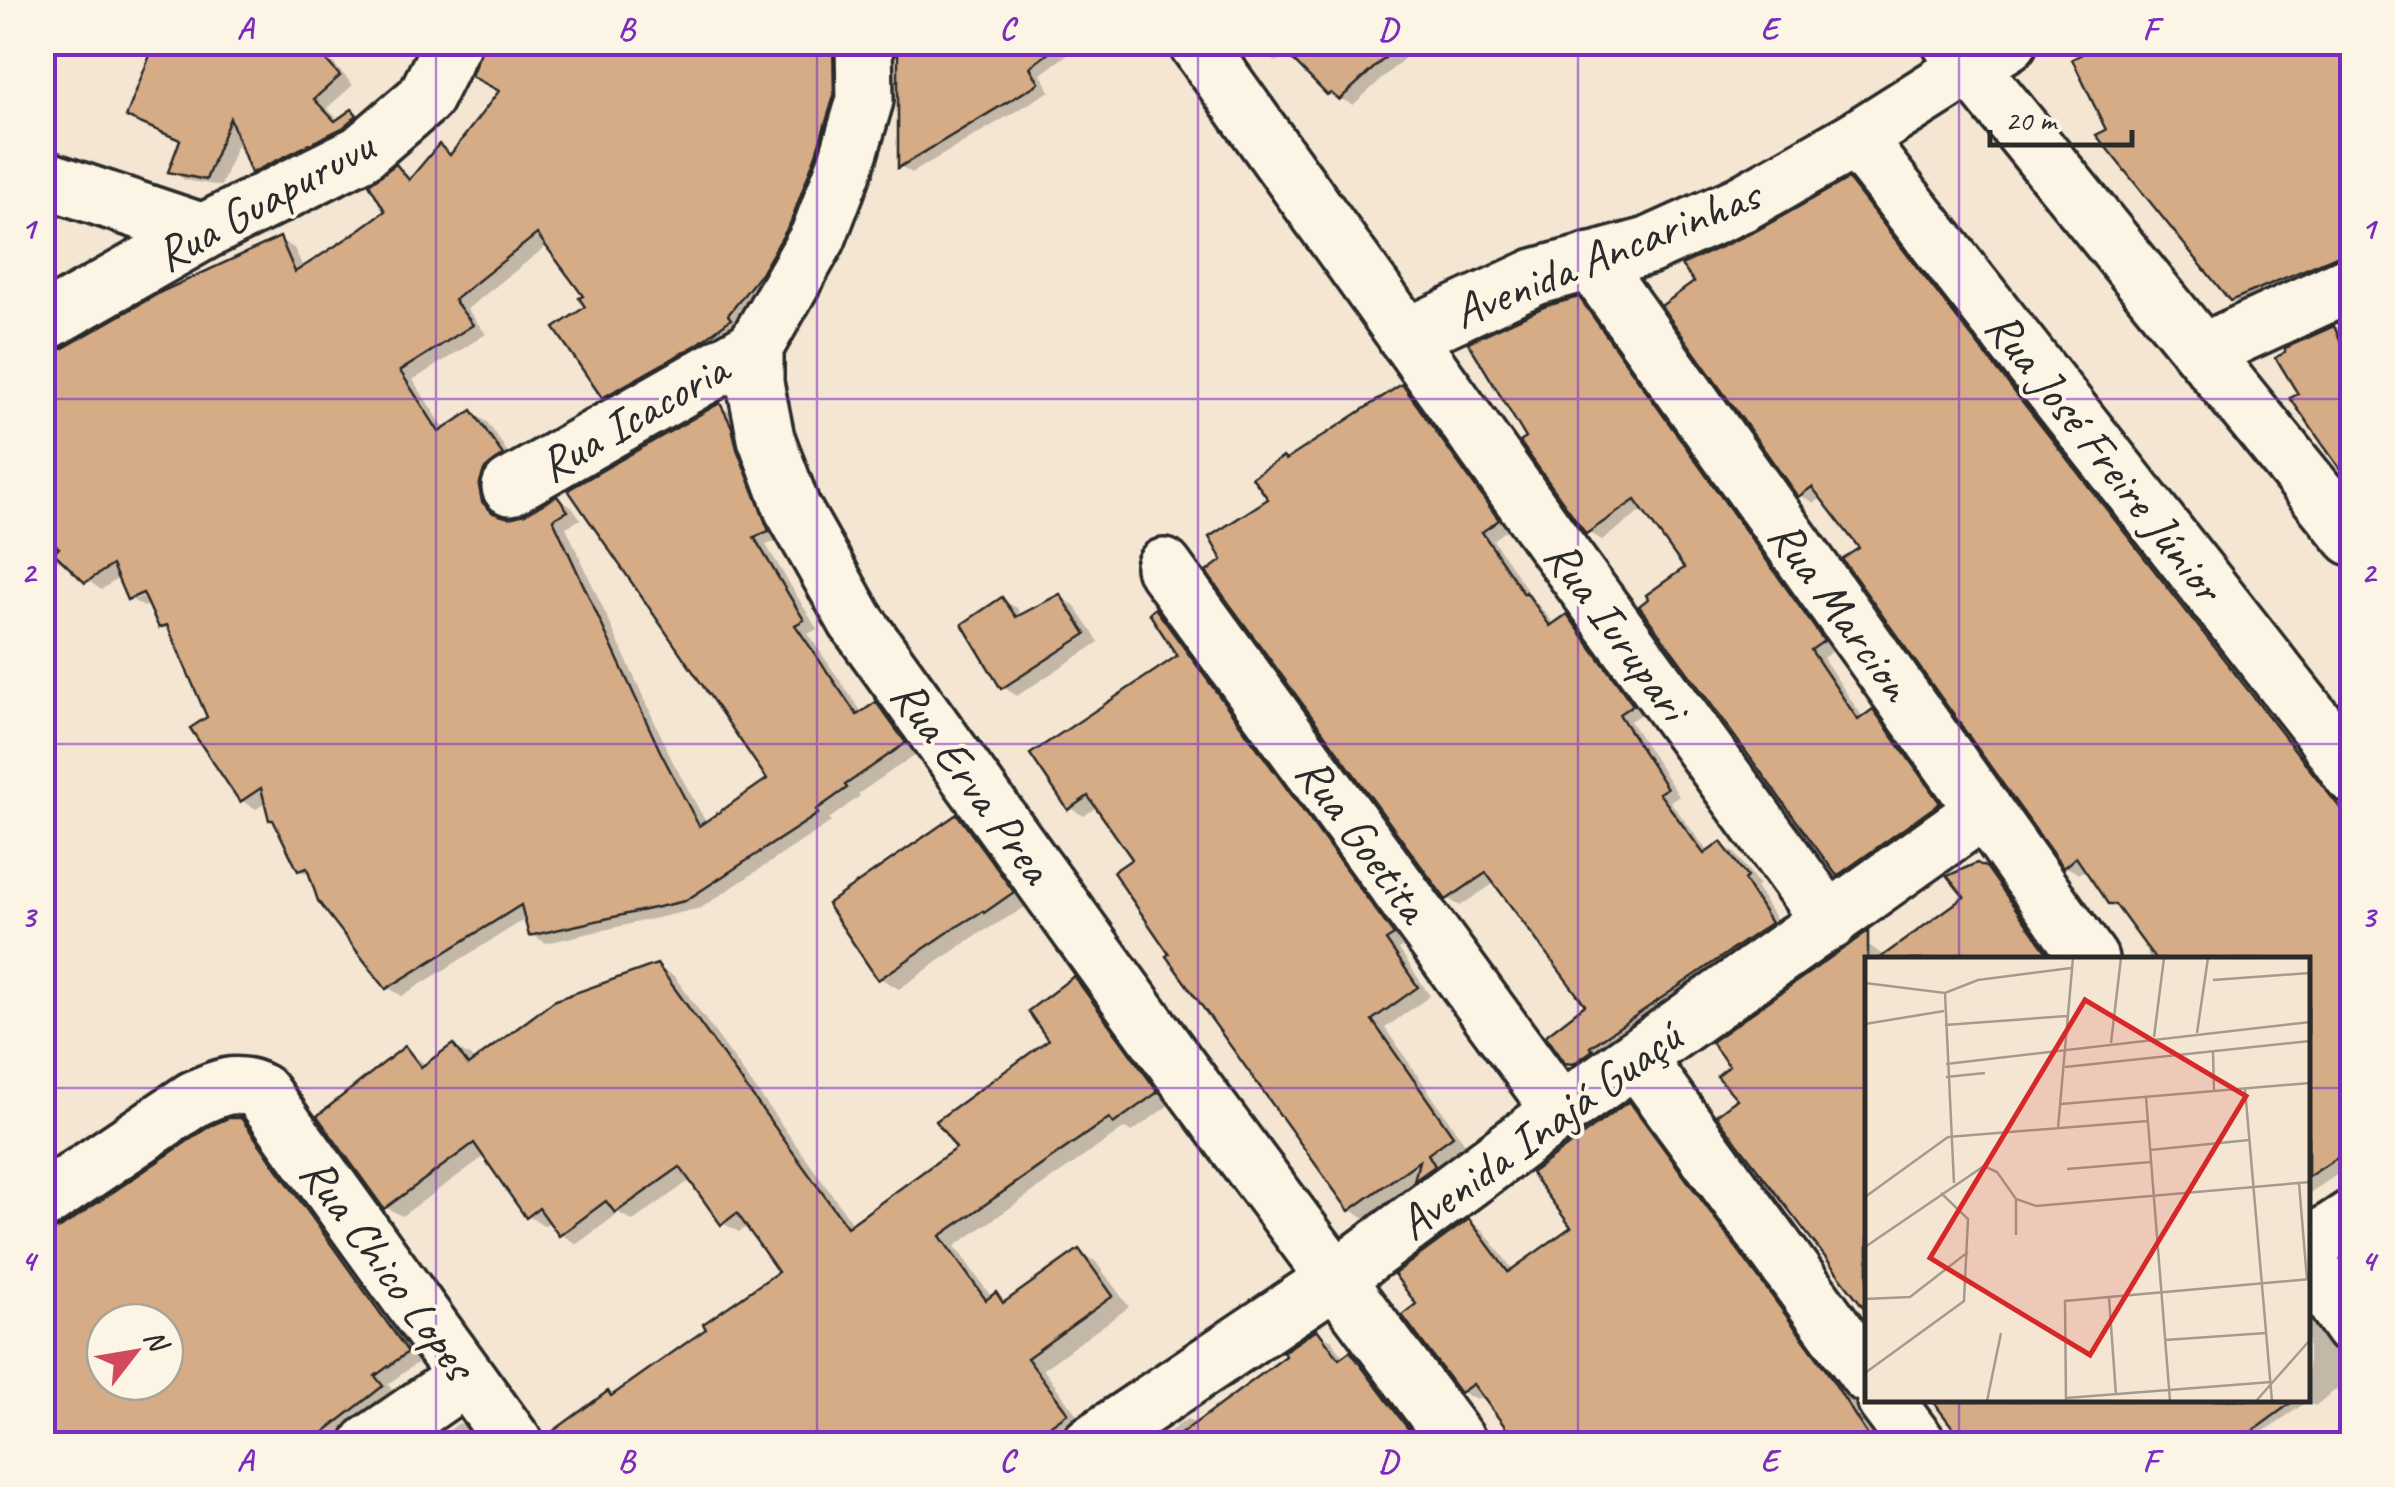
<svg xmlns="http://www.w3.org/2000/svg" width="2395" height="1487" font-family="Caveat,sans-serif">
	<style>
		.shadow { fill: #0003; fill-rule: evenodd }
		.building { fill: #d6ac87; stroke: #2b2b2b; stroke-width: 2.5; fill-rule: evenodd }
		.lines { fill: none; stroke-linecap: round; stroke-linejoin: round }
		.minor-casing { stroke: #2b2b2b; stroke-width: 62 }
		.minor { stroke: #fcf5e5; stroke-width: 55 }
		.grid { fill: none; stroke: #7b2cbf; stroke-width: 2.5; stroke-opacity: 0.55 }
		.labels { text-anchor: middle; dominant-baseline: central; stroke-width: 8; stroke-linejoin: round; paint-order: stroke }
		.street-label { font-size: 48px; fill: #2b2b2b; stroke: #fcf5e5 }
		.inset-road { fill: none; stroke: #a49b8f; stroke-width: 2.5 }
		.view { fill: #d62828; fill-opacity: 0.15; stroke: #d62828; stroke-width: 5 }
		.inset-edge { fill: none; stroke: #2b2b2b; stroke-width: 5 }
		.neatline { fill: none; stroke: #7b2cbf; stroke-width: 4 }
		.grid-label { font-size: 32px; text-anchor: middle; font-weight: bold; fill: #7b2cbf }
	</style>
	<rect width="100%" height="100%" fill="#f4e6d2"/>
	<filter id="ink" filterUnits="userSpaceOnUse"><feTurbulence type="fractalNoise" baseFrequency=".01" numOctaves="2"/><feDisplacementMap in="SourceGraphic" scale="20" xChannelSelector="R" yChannelSelector="G"/><feConvolveMatrix kernelMatrix="1 2 1 2 8 2 1 2 1" color-interpolation-filters="sRGB"/></filter>
	<g filter="url(#ink)">
		<g class="shadow">
			<polygon points="157,42 314,42 353,85 327,108 339,121 352,112 366,120 268,179 253,171 240,137 221,186 185,180 171,171 183,141 129,116"/>
			<path d="M486,42H849L830,163L742,324L619,405L604,396L586,297L548,245L467,309L486,334L413,380L446,431L472,413L487,422L516,464L493,495L497,512L503,519L526,517L557,499L572,507L581,519L566,527L673,762L707,824L771,780L720,406L734,415L782,539L766,545L817,629L808,634L863,714L876,705L890,713L919,752L858,794L860,796L829,819L831,822L701,908L546,943L532,935L527,918L402,996L387,987L313,877L300,870L267,802L256,809L242,801L174,634L161,626L150,604L144,607L129,598L120,577L101,590L72,568L42,553V358L58,353L280,240L294,248L304,269L389,212L396,167L413,179L439,148L453,156L502,91ZM155,590L135,599V594Z"/>
			<polygon points="896,42 1084,42 1041,74 1050,91 912,173 900,166 901,55"/>
			<polygon points="1255,42 1422,42 1353,105 1329,93 1289,53 1277,62 1264,55"/>
			<polygon points="2102,42 2352,42 2352,262 2246,307 2232,299 2110,131 2093,47"/>
			<polygon points="1848,182 1862,190 2309,758 2340,804 2352,815 2352,1170 2350,1166 2308,1194 2308,959 2150,959 2147,954 2152,950 2122,909 2109,902 2086,868 2079,874 2065,866 1862,548 1822,497 1814,503 1800,495 1758,233"/>
			<polygon points="1578,300 1592,308 1836,649 1823,658 1864,719 1873,712 1887,720 1952,811 1852,882 1839,874 1687,568 1645,509 1602,540 1588,532 1529,439"/>
			<polygon points="2352,320 2352,479 2301,395 2288,350"/>
			<polygon points="1402,386 1414,394 1510,528 1493,540 1534,600 1555,625 1567,617 1580,625 1644,712 1630,721 1679,796 1670,801 1709,853 1721,845 1734,852 1759,885 1756,887 1783,931 1580,1069 1566,1061 1589,1006 1496,882 1460,906 1447,898 1226,561 1271,499 1288,462"/>
			<polygon points="1060,597 1074,605 1099,642 1017,696 1003,687 1002,600 1017,608 1022,616"/>
			<polygon points="1155,611 1169,619 1406,944 1399,949 1430,996 1385,1028 1465,1144 1441,1162 1448,1174 1430,1188 1416,1180 1365,1218 1351,1210 1173,955 1135,860 1098,806 1084,816 1070,808 1181,656"/>
			<polygon points="957,817 975,827 1031,904 972,938 899,989 880,978"/>
			<polygon points="1977,865 2001,880 2058,959 1868,959 1741,1100 1861,939 1885,957 1967,898"/>
			<polygon points="656,966 674,976 854,1225 960,1149 1052,1040 1074,979 1091,989 1173,1102 1132,1132 1125,1128 955,1246 992,1298 996,1295 1008,1302 1079,1252 1096,1262 1129,1307 1043,1369 1083,1423 1054,1444 547,1444 547,1437 608,1394 613,1397 710,1330 782,1272 749,1226 739,1232 722,1223 692,1179 633,1221 619,1213 577,1244 560,1234 551,1221 544,1226 528,1216 485,1156 402,1216 385,1207 406,1049 427,1066 453,1047 470,1056 475,1063"/>
			<polygon points="1629,1104 1643,1112 1840,1381 1880,1444 1521,1444 1484,1394 1476,1400 1462,1392 1420,1305 1469,1222 1483,1230 1514,1271 1574,1227"/>
			<path d="M240,1120L255,1129L421,1360L388,1384L395,1395L333,1444H42V1237L61,1230ZM105,1322H165V1382H105Z"/>
			<polygon points="2308,1308 2340,1356 2352,1367 2352,1377 2315,1406 2307,1402 2245,1444 1966,1444 1933,1400 2308,1400"/>
			<polygon points="1317,1332 1332,1340 1344,1358 1351,1354 1365,1362 1422,1438 1413,1444 1152,1444 1187,1419 1197,1425"/>
			<polygon points="459,1423 476,1432 485,1444 431,1444"/>
		</g>
		<g class="building">
			<polygon points="155,42 310,42 340,76 314,99 335,121 352,109 357,115 344,127 251,173 230,118 206,180 168,172 180,140 126,117"/>
			<polygon points="484,42 833,42 834,96 816,154 790,224 762,272 728,315 731,319 698,344 602,398 554,328 585,307 579,298 583,296 537,234 454,300 473,325 400,371 439,432 472,410 503,455 484,470 479,486 482,502 493,513 509,518 525,514 557,496 568,511 553,519 660,751 699,826 767,779 568,490 720,403 732,427 737,449 769,531 754,537 804,620 795,625 857,715 876,702 906,743 845,785 847,788 816,810 818,814 685,901 529,936 521,905 386,989 318,901 307,868 298,871 273,820 269,820 261,788 240,802 190,728 207,717 167,625 159,628 143,593 127,600 112,565 85,583 54,553 59,548 42,535 42,355 58,351 163,291 280,237 295,272 349,237 385,211 369,184 396,164 409,180 439,144 450,155 499,91 471,76"/>
			<polygon points="895,42 1063,42 1030,67 1039,83 898,168 898,50 895,55"/>
			<polygon points="1275,42 1402,42 1339,100 1331,93 1327,95"/>
			<polygon points="2107,42 2352,42 2352,252 2339,255 2230,301 2096,135 2106,130 2072,59"/>
			<polygon points="1848,179 2352,823 2352,1148 2308,1177 2308,960 2156,960 2115,904 2108,904 2076,857 2063,868 1842,559 1859,548 1812,487 1798,497 1661,306 1694,282 1681,265 1756,231"/>
			<polygon points="1579,297 1824,641 1811,650 1858,720 1873,709 1940,803 1837,876 1639,606 1648,599 1646,595 1684,568 1635,500 1586,534 1520,442 1526,438 1468,342 1546,306"/>
			<polygon points="2334,326 2352,367 2352,486 2290,398 2298,394 2276,358 2285,352 2285,348"/>
			<polygon points="1402,384 1499,520 1482,532 1524,594 1526,592 1550,626 1567,614 1633,705 1619,714 1667,788 1659,793 1704,854 1721,842 1747,877 1744,880 1771,923 1590,1047 1593,1050 1573,1064 1564,1063 1545,1036 1585,1005 1486,873 1446,900 1206,572 1222,560 1209,537 1268,499 1252,477 1283,457 1286,460"/>
			<polygon points="1060,594 1086,634 1001,689 962,624 1002,597 1016,617"/>
			<polygon points="1155,608 1394,935 1386,940 1418,987 1372,1020 1453,1136 1428,1154 1435,1166 1414,1181 1419,1161 1349,1211 1166,956 1169,954 1113,872 1132,859 1088,796 1068,810 1030,754 1177,656 1149,613"/>
			<polygon points="957,814 1014,892 984,913 983,911 953,929 878,980 827,904"/>
			<polygon points="1977,863 1987,868 2052,960 1877,960 1964,897 1947,876"/>
			<polygon points="1868,931 1868,1313 1716,1115 1737,1099 1717,1076 1729,1066 1711,1042"/>
			<polygon points="657,964 847,1227 956,1148 936,1121 1048,1040 1028,1011 1074,976 1158,1092 1113,1124 1109,1118 940,1236 986,1300 996,1292 1003,1303 1079,1249 1113,1296 1027,1358 1068,1413 1024,1444 546,1444 545,1437 608,1391 611,1396 706,1329 703,1324 778,1272 737,1213 721,1225 680,1167 615,1213 606,1201 559,1236 539,1208 526,1218 474,1143 384,1209 317,1116 405,1046 421,1067 453,1044 468,1065 555,1000"/>
			<polygon points="1629,1101 1826,1370 1873,1444 1518,1444 1473,1384 1460,1393 1402,1315 1416,1304 1394,1274 1469,1219 1508,1272 1571,1227 1531,1173"/>
			<path d="M228,1118H241L408,1352L375,1376L383,1386L309,1444H42V1233L60,1228L210,1126ZM105,1322H165V1382H105Z"/>
			<polygon points="1317,1329 1339,1359 1350,1351 1409,1430 1388,1444 1167,1444 1286,1356 1283,1352"/>
			<polygon points="1932,1400 2295,1400 2235,1444 1965,1444"/>
		</g>
		<g class="lines">
			<g class="minor-casing">
				<g id="minor">
					<polyline points="864,42 865,100 846,164 818,237 755,347 755,383 766,438 792,508 856,621 1179,1068 1459,1444"/>
					<polyline points="1196,42 1556,546 1830,922"/>
					<polyline points="1950,42 2352,537"/>
					<polyline points="1856,139 2320,729 2352,775"/>
					<polyline points="42,178 203,232"/>
					<polyline points="1591,261 2090,959"/>
					<polyline points="42,324 203,232 361,153 425,98 453,42"/>
					<polyline points="1406,337 1535,277 1648,246 1741,204 1856,139 2009,42"/>
					<polyline points="2204,351 2352,283"/>
					<polyline points="510,487 755,347"/>
					<polyline points="1164,567 1561,1111"/>
					<polyline points="1636,1058 1868,1375"/>
					<path d="M42,1202L194,1099C217,1088 236,1079 261,1092L515,1444"/>
					<polyline points="2308,1247 2352,1218"/>
					<polyline points="2308,1263 2352,1327"/>
					<polyline points="1885,1400 1918,1444"/>
					<polyline points="369,1444 466,1377"/>
					<polyline points="1090,1444 1335,1279 1561,1111 1984,810"/>
				</g>
			</g>
			<use href="#minor" class="minor"/>
		</g>
	</g>
	<path class="grid" d="M436,42V1444M817,42V1444M1198,42V1444M1578,42V1444M1959,42V959M42,399H2352M42,744H2352M42,1088H1868M2308,1088H2352M1959,1400V1444"/>
	<g class="labels">
		<g class="street-label">
			<text transform="translate(264 200) rotate(-29)">Rua Guapuruvu</text>
			<text transform="translate(1606 253) rotate(-22)">Avenida Ancarinhas</text>
			<text transform="translate(633 417) rotate(-30)">Rua Icacoria</text>
			<text transform="translate(2105 456) rotate(52)">Rua José Freire Júnior</text>
			<text transform="translate(1841 610) rotate(54)">Rua Marcion</text>
			<text transform="translate(1617 630) rotate(54)">Rua Iurupari</text>
			<text transform="translate(972 781) rotate(54)">Rua Erva Prea</text>
			<text transform="translate(1363 839) rotate(54)">Rua Goetita</text>
			<text transform="translate(1539 1130) rotate(-36)">Avenida Inajá Guaçú</text>
			<text transform="translate(388 1268) rotate(54)">Rua Chico Lopes</text>
		</g>
	</g>
	<g transform="translate(1865 957)">
		<rect width="445" height="445" fill="#f4e6d2"/>
		<path class="inset-road" d="M348,23L445,16M0,26L80,36L113,23L206,11M80,36L89,226M0,67L79,54M80,68L202,59M332,76L343,1M289,80L299,1M246,86L256,1M348,94L349,134M81,107L445,65M200,110L445,84M81,120L120,116M380,132L407,444M281,140L305,444M196,147L445,126M193,171L208,1M285,193L384,183M202,212L286,205M434,226L442,323M0,240L83,180L283,164M151,278V242M0,290L119,209L132,215L151,242L171,249L445,225M244,341L251,438M0,342L45,340L103,295M300,383L401,376M0,416L99,344L103,262L76,236M201,441L406,425M122,444L136,376M201,444L200,344L445,322M391,444L445,383"/>
		<path class="view" d="M220,43L381,139L225,398L65,301Z"/>
		<rect width="445" height="445" class="inset-edge"/>
	</g>
	<rect width="2395" height="1487" fill="none" stroke="#fcf5e5" stroke-width="110"/>
	<g transform="translate(135 1352) rotate(59)"><circle r="48" fill="#fcf5e5" stroke="#a8a49b" stroke-width="2.5"/>
	<path d="M0-8L18 38L0 25L-18 38Z" fill="#d1495b"/>
	<text y="-15" font-size="28" font-weight="bold" text-anchor="middle" fill="#2b2b2b">N</text>
	</g>
	<path d="M1990 130v15h142v-15" fill="none" stroke="#2b2b2b" stroke-width="5"/>
	<text x="2005" y="130" font-size="30" fill="#2b2b2b" stroke="#fcf5e5" stroke-width="8" paint-order="stroke">20 m</text>
	<rect x="55" y="55" width="2285" height="1377" class="neatline"/>
	<g class="grid-label">
		<text x="245" y="39">A</text>
		<text x="626" y="39">B</text>
		<text x="1007" y="39">C</text>
		<text x="1388" y="39">D</text>
		<text x="1769" y="39">E</text>
		<text x="2150" y="39">F</text>
		<text x="28" y="238">1</text>
		<text x="2368" y="238">1</text>
		<text x="28" y="583">2</text>
		<text x="2368" y="583">2</text>
		<text x="28" y="927">3</text>
		<text x="2368" y="927">3</text>
		<text x="28" y="1271">4</text>
		<text x="2368" y="1271">4</text>
		<text x="245" y="1471">A</text>
		<text x="626" y="1471">B</text>
		<text x="1007" y="1471">C</text>
		<text x="1388" y="1471">D</text>
		<text x="1769" y="1471">E</text>
		<text x="2150" y="1471">F</text>
	</g>
</svg>
